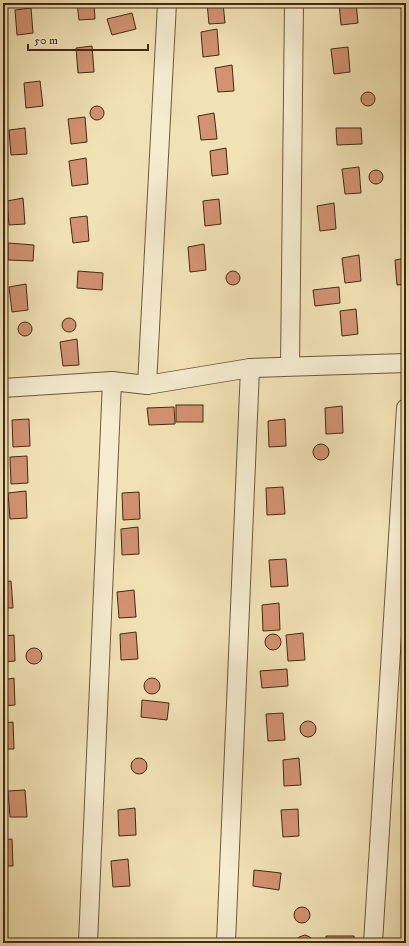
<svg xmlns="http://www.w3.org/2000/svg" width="409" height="946" font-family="'IM FELL DW Pica',serif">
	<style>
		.building { fill: #d29273; stroke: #422b10 }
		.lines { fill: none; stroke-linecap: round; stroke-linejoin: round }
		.minor-casing { stroke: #6e593a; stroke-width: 20 }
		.minor { stroke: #f6ecd0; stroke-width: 18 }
	</style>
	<rect width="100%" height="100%" fill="#f1e2b6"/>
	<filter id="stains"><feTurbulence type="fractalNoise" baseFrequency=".005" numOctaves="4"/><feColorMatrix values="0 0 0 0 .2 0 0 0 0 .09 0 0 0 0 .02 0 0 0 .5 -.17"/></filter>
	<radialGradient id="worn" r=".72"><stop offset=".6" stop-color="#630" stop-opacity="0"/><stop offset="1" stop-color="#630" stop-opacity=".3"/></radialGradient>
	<g class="building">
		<polygon points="77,3 94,3 95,19 79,20"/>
		<polygon points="207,3 223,3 225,23 209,24"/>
		<polygon points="339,3 356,3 358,23 341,25"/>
		<polygon points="31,8 33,33 17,35 15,10"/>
		<polygon points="132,13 136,29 112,35 107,19"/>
		<polygon points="217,29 219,55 203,57 201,32"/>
		<polygon points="92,46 94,72 78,73 76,48"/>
		<polygon points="348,47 350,72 334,74 331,49"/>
		<polygon points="232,65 234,91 218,92 215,68"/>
		<polygon points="40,81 43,106 26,108 24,83"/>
		<circle cx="368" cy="99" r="7"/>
		<circle cx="97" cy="113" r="7"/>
		<polygon points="214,113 217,139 201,140 198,116"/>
		<polygon points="85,117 87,142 71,144 68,119"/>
		<polygon points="25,128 27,154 11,155 9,130"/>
		<polygon points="336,128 361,128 362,144 337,145"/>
		<polygon points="226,148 228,174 212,176 210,151"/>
		<polygon points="86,158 88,184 72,186 69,161"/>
		<polygon points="359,167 361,193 345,194 342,169"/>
		<circle cx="376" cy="177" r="7"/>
		<polygon points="23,198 25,224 9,225 7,201"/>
		<polygon points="219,199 221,224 205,226 203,201"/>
		<polygon points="334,203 336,229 320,231 317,206"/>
		<polygon points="87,216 89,241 73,243 70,218"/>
		<polygon points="8,243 34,245 33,261 8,260"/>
		<polygon points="204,244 206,270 190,272 188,247"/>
		<polygon points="359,255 361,281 345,283 342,258"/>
		<polygon points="406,258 406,284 397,285 395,260"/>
		<polygon points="78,271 103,273 102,290 77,288"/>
		<circle cx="233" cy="278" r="7"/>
		<polygon points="26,284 28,310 12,312 9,287"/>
		<polygon points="339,287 340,303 315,306 313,290"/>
		<polygon points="356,309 358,334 342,336 340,311"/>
		<circle cx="69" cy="325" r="7"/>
		<circle cx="25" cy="329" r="7"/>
		<polygon points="77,339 79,365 63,366 60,342"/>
		<rect x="176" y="405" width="27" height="17"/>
		<polygon points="342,406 343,433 326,434 325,408"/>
		<polygon points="174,407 175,424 149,425 147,408"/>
		<polygon points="29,419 30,446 13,447 12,420"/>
		<polygon points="285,419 286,446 269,447 268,421"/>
		<circle cx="321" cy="452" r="8"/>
		<polygon points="27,456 28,483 11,484 10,457"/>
		<polygon points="283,487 285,514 267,515 266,488"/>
		<polygon points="26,491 27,518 10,519 8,493"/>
		<polygon points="139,492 140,519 123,520 122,493"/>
		<polygon points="138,527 139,554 122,555 121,529"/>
		<polygon points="286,559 288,586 271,587 269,560"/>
		<polygon points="11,581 13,608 3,608 3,582"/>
		<polygon points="134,590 136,617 119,618 117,592"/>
		<polygon points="279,603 280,630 263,631 262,605"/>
		<polygon points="136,632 138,659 121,660 120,634"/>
		<polygon points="303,633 305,660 288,661 286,635"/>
		<circle cx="273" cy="642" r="8"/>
		<polygon points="14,635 15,661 3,662 3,636"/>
		<circle cx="34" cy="656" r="8"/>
		<polygon points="287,669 288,686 262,688 260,671"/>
		<circle cx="152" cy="686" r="8"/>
		<polygon points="14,678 15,705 3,706 3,680"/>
		<polygon points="142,700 169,703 167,720 141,717"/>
		<polygon points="283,713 285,740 268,741 266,714"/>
		<circle cx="308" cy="729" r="8"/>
		<polygon points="13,722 14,749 3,749 3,723"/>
		<circle cx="139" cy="766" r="8"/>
		<polygon points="299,758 301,785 284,786 283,760"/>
		<polygon points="25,790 27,817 10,817 8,791"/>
		<polygon points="135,808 136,835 119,836 118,810"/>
		<polygon points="298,809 299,836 283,837 281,810"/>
		<polygon points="12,839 13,866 3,866 3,840"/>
		<polygon points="128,859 130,886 113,887 111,861"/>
		<polygon points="254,870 281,873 279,890 253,886"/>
		<circle cx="302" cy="915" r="8"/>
		<polygon points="305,935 310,937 313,943 296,943 299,937"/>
		<polygon points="326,936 354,936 354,943 327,943"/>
	</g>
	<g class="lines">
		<g class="minor-casing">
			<g id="minor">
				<polyline points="290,366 294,3"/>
				<polyline points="147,385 167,3"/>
				<polyline points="3,388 112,381 147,385 250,368 406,363"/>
				<polyline points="88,943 112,381"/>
				<polyline points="226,943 250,368"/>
				<polyline points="373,943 406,408"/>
			</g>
		</g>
		<use href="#minor" class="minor"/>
	</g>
	<rect width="409" height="946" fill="none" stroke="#f1e2b6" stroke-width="16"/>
	<rect x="4" y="4" width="401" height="938" fill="none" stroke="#422b10" stroke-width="2"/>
	<rect x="8" y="8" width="393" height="930" fill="none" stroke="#422b10"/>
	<path d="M28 44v6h120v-6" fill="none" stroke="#422b10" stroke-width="2"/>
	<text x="34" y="44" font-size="12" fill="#422b10" stroke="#f6ecd0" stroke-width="3" paint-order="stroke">50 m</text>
	<rect width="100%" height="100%" filter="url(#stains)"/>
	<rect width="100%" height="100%" fill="url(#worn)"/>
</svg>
